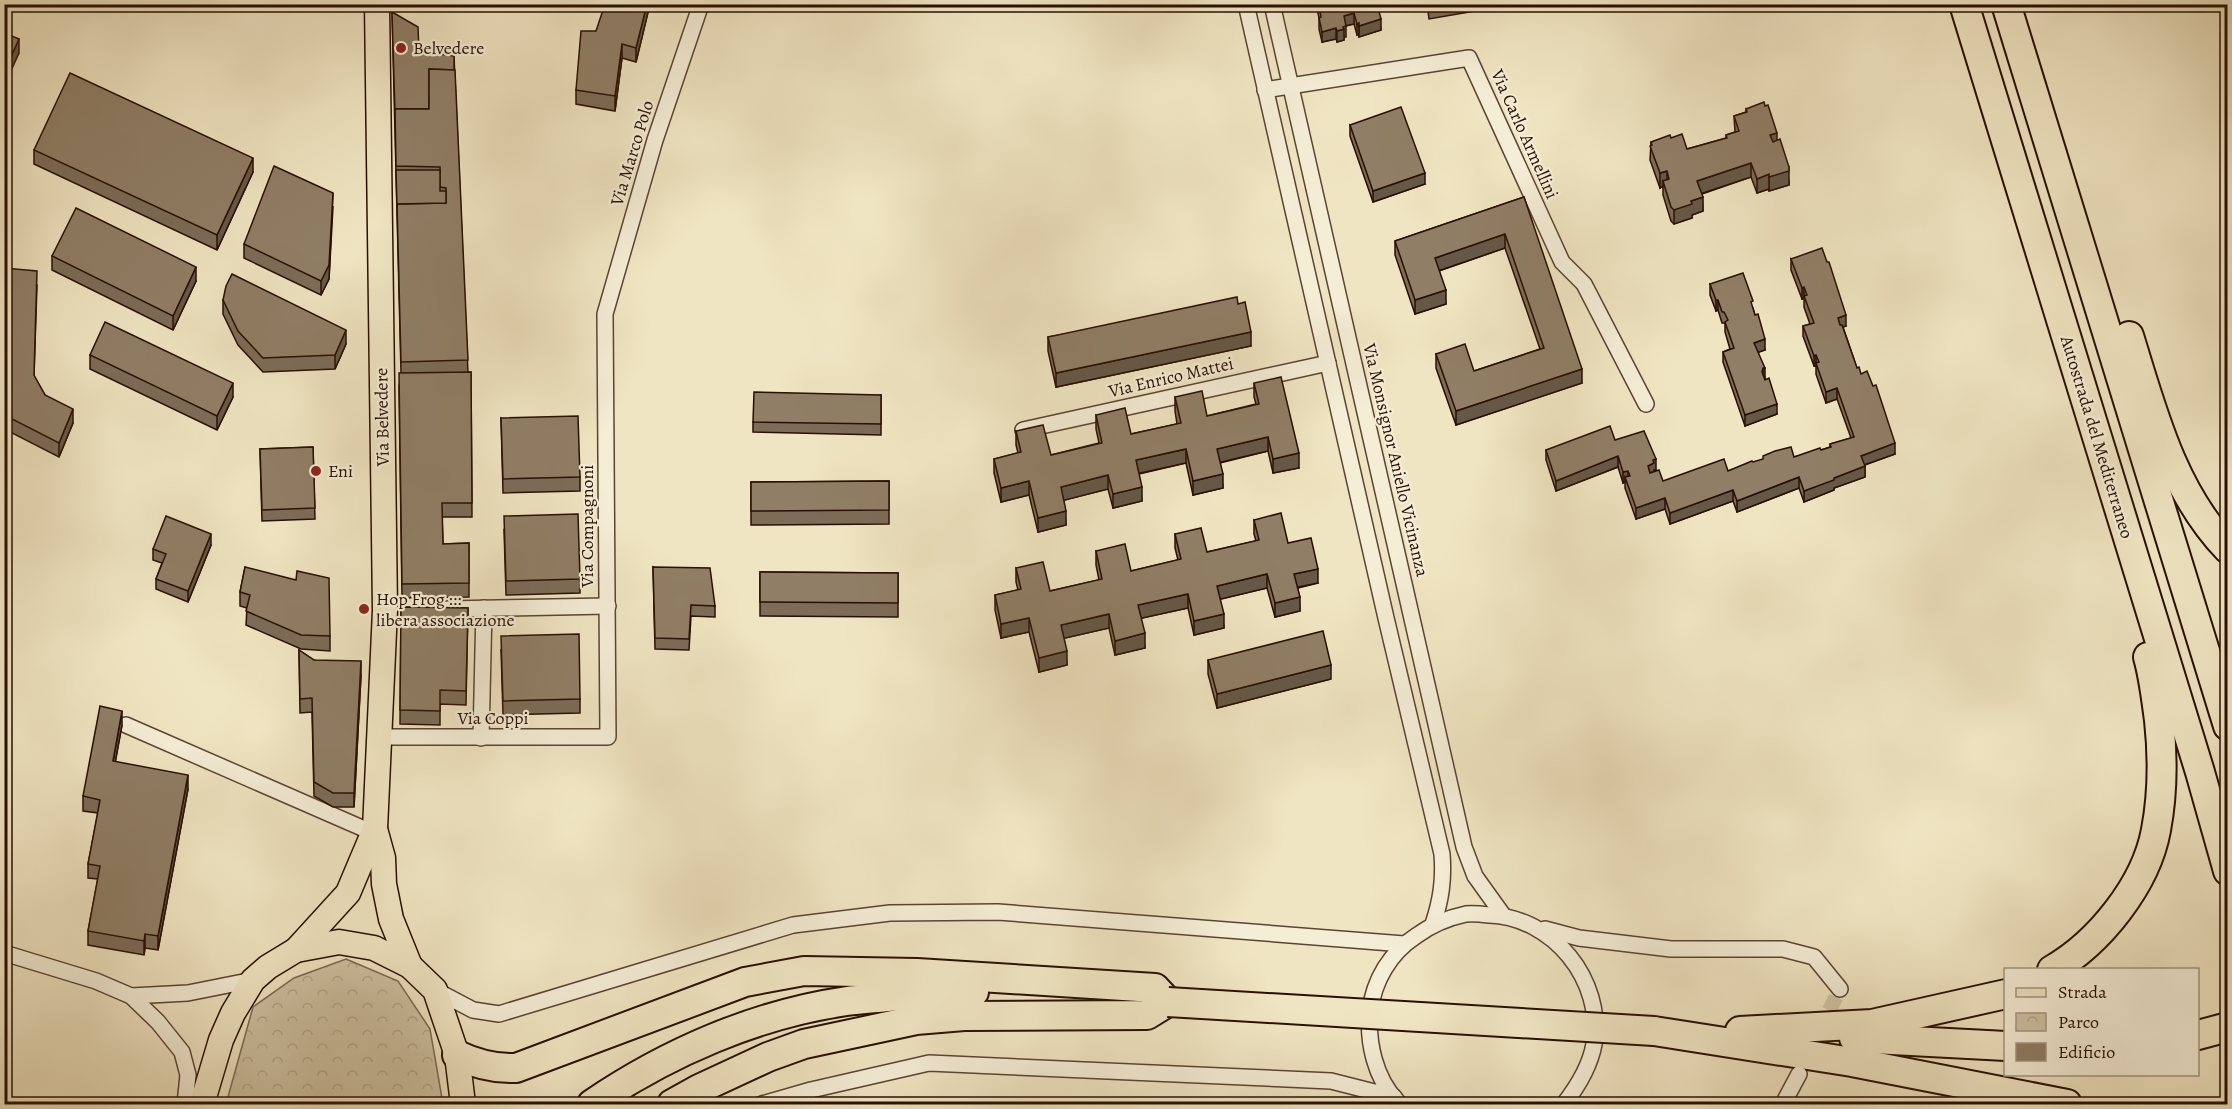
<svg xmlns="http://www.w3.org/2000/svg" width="2232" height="1109" font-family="Alegreya,serif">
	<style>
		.park { fill: url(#park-crowns); stroke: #7b6852; stroke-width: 1.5 }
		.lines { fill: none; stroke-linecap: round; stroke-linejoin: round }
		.minor-tunnel { stroke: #d2c5a5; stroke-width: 15; stroke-dasharray: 15 8; stroke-linecap: butt }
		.minor-casing { stroke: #5a4433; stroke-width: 18 }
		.primary-casing { stroke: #280f03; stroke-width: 27 }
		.motorway-casing { stroke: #280f03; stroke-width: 32 }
		.minor { stroke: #f5eed7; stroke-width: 15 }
		.primary { stroke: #f0e5c2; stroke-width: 24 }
		.motorway { stroke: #f0e5c2; stroke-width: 28 }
		.motorway-bridge-casing { stroke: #280f03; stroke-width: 32; stroke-linecap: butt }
		.motorway-bridge { stroke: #f0e5c2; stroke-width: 28 }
		.wall { fill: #7c6c58; stroke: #280f03; stroke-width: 1.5 }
		.shaded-wall { fill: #655847; stroke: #280f03; stroke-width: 1.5 }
		.building { fill: #907e66; stroke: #280f03; stroke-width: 1.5 }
		.poi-dot { fill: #8f2418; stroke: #f5eed7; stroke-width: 2 }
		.labels { text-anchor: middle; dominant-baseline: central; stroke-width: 4.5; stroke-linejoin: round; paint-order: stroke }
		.poi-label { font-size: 18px; fill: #280f03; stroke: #f5eed7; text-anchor: start }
		.street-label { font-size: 18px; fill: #280f03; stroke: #f5eed7 }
	</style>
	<defs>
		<pattern id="park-crowns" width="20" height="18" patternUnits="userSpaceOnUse" patternTransform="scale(1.5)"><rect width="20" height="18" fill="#cec1a2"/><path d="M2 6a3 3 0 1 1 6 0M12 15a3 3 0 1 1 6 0" fill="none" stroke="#b1a58a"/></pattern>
	</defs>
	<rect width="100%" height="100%" fill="#f0e5c2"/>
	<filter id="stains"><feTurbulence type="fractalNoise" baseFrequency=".00333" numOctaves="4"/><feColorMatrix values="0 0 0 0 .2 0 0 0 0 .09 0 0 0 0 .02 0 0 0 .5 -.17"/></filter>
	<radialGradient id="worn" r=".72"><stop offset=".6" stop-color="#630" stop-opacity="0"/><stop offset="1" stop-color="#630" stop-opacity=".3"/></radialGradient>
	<polygon class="park" points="346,959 398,981 430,1029 443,1104 226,1104 253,1007 294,978"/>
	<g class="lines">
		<polyline class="minor-tunnel" points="1819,1031 1840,989"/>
		<g class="minor-casing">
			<g id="minor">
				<path d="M1246,4L1386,618L1442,854C1444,880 1441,900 1433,924"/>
				<polyline points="1272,4 1464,847 1475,876 1503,915"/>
				<polyline points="1265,90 1469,58 1562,262 1584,284 1646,404"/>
				<polyline points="1023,430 1328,363"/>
				<polyline points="448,609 608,606"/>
				<polyline points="126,725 362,828 375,829"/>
				<polyline points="379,737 608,737 605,314 655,140 701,4"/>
				<polyline points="481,738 484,608"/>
				<polyline points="1545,929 1579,938 1671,949 1783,949 1814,957 1840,989"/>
				<polyline points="4,953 96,981 131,996 158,1022 182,1052 188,1075 185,1104"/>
				<polyline points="435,990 473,1010 499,1014 793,925 890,913 998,912 1404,944"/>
				<polyline points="131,996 188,993 253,980"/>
				<path d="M1397,1101C1375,1078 1367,1042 1370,1011C1374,980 1390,953 1416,936C1431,925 1447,918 1466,914C1473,913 1481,914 1489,915C1553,917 1604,980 1594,1044C1590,1067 1578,1086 1564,1104"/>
				<polyline points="762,1104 811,1090 929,1063 1331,1081 1394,1097"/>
				<polyline points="1783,1104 1799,1074"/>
			</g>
		</g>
		<g class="primary-casing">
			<g id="primary">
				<polyline points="377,4 385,610 375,829 383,858 384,884 391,919 410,966"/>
				<polyline points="296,950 348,893 375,829"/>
				<polyline points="202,1104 221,1040 233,1013 253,980 268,967 296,950 339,942 374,948 410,966 435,990 457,1055 463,1104"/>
			</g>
		</g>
		<g class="motorway-casing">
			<g id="motorway">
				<polyline points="1964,4 2200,772 2228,871"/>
				<polyline points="2006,4 2228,726"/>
				<path d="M2129,336C2152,410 2172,491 2228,549"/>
				<path d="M2052,970C2099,943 2146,885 2156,830C2163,793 2163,757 2159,720C2156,699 2154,678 2148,657"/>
				<polyline points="1654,1031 1852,1062 2067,1104"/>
				<polyline points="1740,1031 1872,1024 2006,994"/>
				<polyline points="2198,1035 2228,1027"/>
				<polyline points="1854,1038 2006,1046"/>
				<path d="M457,1055C476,1064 495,1069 516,1068L745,982L804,971L917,973L1155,988L1168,1002"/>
				<path d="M592,1104C667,1053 756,1014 847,1001C863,999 880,998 897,996C922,994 948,991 974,992"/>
				<polyline points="672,1104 699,1089 768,1057 804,1044 916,1020 964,1016 1147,1015 1168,1002"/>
			</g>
		</g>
		<use href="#minor" class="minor"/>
		<use href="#primary" class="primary"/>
		<use href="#motorway" class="motorway"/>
		<g class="motorway-bridge-casing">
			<polyline id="motorway-bridge" points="1168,1002 1654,1031"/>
		</g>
		<use href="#motorway-bridge" class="motorway-bridge"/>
	</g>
	<g class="wall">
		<polygon points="448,4 479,4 479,10 448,8"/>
		<polygon points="650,4 636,62 622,58 615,111 576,104 576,90 596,31"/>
		<polygon points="1316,4 1377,4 1381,30 1359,37 1359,34 1357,35 1354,24 1346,26 1346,37 1344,37 1344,40 1337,42 1336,39 1322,42 1319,29 1319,18"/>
		<polygon points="1427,4 1498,4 1498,7 1429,19"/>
		<polygon points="392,12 419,51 454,56 468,372 471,372 472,517 442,517 443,544 469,543 469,597 402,598 399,387 401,373"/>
		<polygon points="1746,109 1777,140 1789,181 1789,185 1769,191 1769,189 1757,193 1751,177 1702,194 1703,211 1692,215 1692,218 1674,224 1671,221 1663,195 1663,186 1660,188 1650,160 1651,142 1671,138 1687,149 1726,138 1726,135 1735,132 1734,116 1746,112"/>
		<polygon points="1350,125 1425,184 1373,202 1350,136"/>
		<polygon points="34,150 253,172 217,250 34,164"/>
		<polygon points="1524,197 1582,383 1456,425 1436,368 1436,354 1474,371 1540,349 1505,248 1439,271 1446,304 1415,314 1395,255 1395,241"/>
		<polygon points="333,207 329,279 321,295 244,258 244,244"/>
		<polygon points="52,256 196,281 173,330 52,270"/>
		<polygon points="1791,259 1846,326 1843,327 1857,368 1895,454 1865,465 1865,477 1834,488 1834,490 1804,502 1799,488 1737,512 1733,501 1670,524 1665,509 1636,519 1625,488 1625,482 1623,483 1618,467 1556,491 1546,460 1546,450 1615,440 1656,470 1654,470 1654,472 1663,481 1728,471 1753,462 1794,457 1821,450 1830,447 1830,444 1851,438 1837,399 1826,403 1816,374 1816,366 1814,366 1803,336 1803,326 1810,324 1804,307 1804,298 1802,299 1791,270"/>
		<polygon points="4,268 37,285 34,376 45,395 73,423 59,457 12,433 4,420"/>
		<polygon points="1710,284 1753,308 1765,350 1758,352 1765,378 1777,414 1745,426 1723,362 1723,352 1730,349 1725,332 1725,324 1724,323 1722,323 1718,310 1716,311 1710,295"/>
		<polygon points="223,300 346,344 335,369 263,372 238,345 223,314"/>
		<polygon points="1238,304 1251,346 1056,387 1048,351 1048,337"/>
		<polygon points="90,355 233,397 217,430 90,369"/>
		<polygon points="1254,383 1299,468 1273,473 1268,451 1220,463 1223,488 1193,495 1186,463 1139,474 1142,501 1113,508 1108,489 1064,500 1066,525 1038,532 1029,495 1001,502 994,473 994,459 1018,453 1016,445 1016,431 1051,455 1099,443 1096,429 1096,415 1131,434 1177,424 1175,411 1175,397 1207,416 1256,404 1254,397"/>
		<polygon points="881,395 881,435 753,432 753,422"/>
		<polygon points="501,418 580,477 580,491 503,493"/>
		<polygon points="313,447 315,519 262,521 260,449"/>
		<polygon points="889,481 889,524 751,525 751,482"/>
		<polygon points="1254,520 1288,543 1318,583 1298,588 1300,611 1275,617 1267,588 1220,599 1224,628 1194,635 1188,608 1141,618 1145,648 1115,655 1109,628 1064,638 1067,665 1039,672 1029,632 1001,638 995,610 995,595 1018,590 1016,582 1016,568 1050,591 1099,580 1096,565 1096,551 1131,571 1178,560 1175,548 1175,534 1207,552 1256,541 1254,534"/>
		<polygon points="504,530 580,579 580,593 506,595"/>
		<polygon points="211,545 188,602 156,589 156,579 162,563 153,560 153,549"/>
		<polygon points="245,567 330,636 330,651 301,649 246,625 247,608 240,606 240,592"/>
		<polygon points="653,567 715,606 715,617 691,616 689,650 655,649"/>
		<polygon points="760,572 898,573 898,617 760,616"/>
		<polygon points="401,607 468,608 466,705 440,704 440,725 400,724"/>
		<polygon points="299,650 314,660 361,675 354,807 333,807 314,796 312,712 300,713"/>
		<polygon points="501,650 580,699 580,713 503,715"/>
		<polygon points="1208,660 1331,679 1217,708 1208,674"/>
		<polygon points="122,725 115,762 188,789 158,950 145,948 144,955 88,945 88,931 98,879 88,878 88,864 98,813 83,811 83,796"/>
	</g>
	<g class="shaded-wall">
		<polygon points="647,4 650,4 636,62 636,48"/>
		<polygon points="1354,13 1354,24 1344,26 1344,16"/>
		<polygon points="1381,19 1381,30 1359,37 1359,26"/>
		<polygon points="1359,23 1359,34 1357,35 1357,24"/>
		<polygon points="1336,28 1336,39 1322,42 1322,32"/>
		<polygon points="1344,29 1344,40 1337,42 1337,31"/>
		<polygon points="19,39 19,53 4,86 4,72"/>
		<polygon points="622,44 622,58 615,111 615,96"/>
		<polygon points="1777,133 1777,147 1770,149 1770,135"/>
		<polygon points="253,158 253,172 217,250 217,235"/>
		<polygon points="1751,163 1751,177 1697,195 1697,181"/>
		<polygon points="1789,167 1789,185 1769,191 1769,177"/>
		<polygon points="1667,171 1667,185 1663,181 1663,186 1660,188 1660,173"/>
		<polygon points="1425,173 1425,184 1373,202 1373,191"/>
		<polygon points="1769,174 1769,189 1757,193 1757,179"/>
		<polygon points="333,193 329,279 321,295 321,281"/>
		<polygon points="1703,197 1703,211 1692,215 1692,218 1674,224 1674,210 1691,201"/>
		<polygon points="1505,234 1505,248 1435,272 1435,258"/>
		<polygon points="196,267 196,281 173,330 173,316"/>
		<polygon points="1804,287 1804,298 1802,299 1802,288"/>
		<polygon points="1446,290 1446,304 1415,314 1415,300"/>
		<polygon points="1716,300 1718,300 1718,310 1716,311"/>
		<polygon points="1846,315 1846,326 1838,329 1838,318"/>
		<polygon points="346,330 346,344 335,369 335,355"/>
		<polygon points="1251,332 1251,346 1056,387 1056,373"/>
		<polygon points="1765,339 1765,350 1754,354 1754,343"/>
		<polygon points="1816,355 1816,365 1816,363 1816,366 1814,366 1814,356"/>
		<polygon points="1763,368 1765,368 1765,378 1763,379"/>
		<polygon points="1582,369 1582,383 1456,425 1456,411"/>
		<polygon points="233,383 233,397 217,430 217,416"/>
		<polygon points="1837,388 1837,399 1826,403 1826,392"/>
		<polygon points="1777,404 1777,414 1745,426 1745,415"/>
		<polygon points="73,409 73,423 59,457 59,443"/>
		<polygon points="1268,437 1268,451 1217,463 1217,449"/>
		<polygon points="1895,443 1895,454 1861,466 1861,456"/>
		<polygon points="1186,449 1186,463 1136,474 1136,460"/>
		<polygon points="1299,453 1299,468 1273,473 1273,459"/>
		<polygon points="1618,456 1618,467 1556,491 1556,481"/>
		<polygon points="1656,459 1656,470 1654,470 1654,474 1648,476 1648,466 1653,460"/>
		<polygon points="1865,466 1865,477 1834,488 1834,490 1804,502 1804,491 1834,478"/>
		<polygon points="1628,471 1628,481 1625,477 1625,482 1623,483 1623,472"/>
		<polygon points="1223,474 1223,488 1193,495 1193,481"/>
		<polygon points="1108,475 1108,489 1061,501 1061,487"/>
		<polygon points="1799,477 1799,488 1737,512 1737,501"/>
		<polygon points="1029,481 1029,495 1001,502 1001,488"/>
		<polygon points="1142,487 1142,501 1113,508 1113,494"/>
		<polygon points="1733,490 1733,501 1670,524 1670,513"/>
		<polygon points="1665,498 1665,509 1636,519 1636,508"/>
		<polygon points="1066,511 1066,525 1038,532 1038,518"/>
		<polygon points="211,534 211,545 188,602 188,591"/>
		<polygon points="1318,569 1318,583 1294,588 1294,574"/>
		<polygon points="1267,574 1267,588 1217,600 1217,586"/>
		<polygon points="1188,594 1188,608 1138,619 1138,605"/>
		<polygon points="1300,597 1300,611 1275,617 1275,603"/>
		<polygon points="1109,614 1109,628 1061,639 1061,625"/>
		<polygon points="1224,614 1224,628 1194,635 1194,621"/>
		<polygon points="1029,618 1029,632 1001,638 1001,624"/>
		<polygon points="1145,633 1145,648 1115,655 1115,641"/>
		<polygon points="1067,651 1067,665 1039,672 1039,658"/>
		<polygon points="361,661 361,675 354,807 354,793"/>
		<polygon points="1331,665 1331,679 1217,708 1217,694"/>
		<polygon points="122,711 122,725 113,775 113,761"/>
		<polygon points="188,775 188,789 158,950 158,936"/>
		<polygon points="145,934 145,948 144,955 144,941"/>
	</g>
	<g class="building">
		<polygon points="605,4 647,4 636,48 622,44 615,96 576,90 581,31 596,31"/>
		<polygon points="1319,4 1377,4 1381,19 1359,26 1359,23 1357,24 1354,13 1344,16 1346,26 1343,27 1344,29 1337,31 1336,28 1322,32 1319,18 1321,17"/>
		<polygon points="392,12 418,27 419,51 454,56 454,70 429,69 429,109 395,109 395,113"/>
		<polygon points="4,33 19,39 4,72"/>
		<polygon points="429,69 455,70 468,360 401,362 397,204 446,203 446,188 440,187 440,167 396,166 395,109 429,109"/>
		<polygon points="70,73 253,158 217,235 34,150"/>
		<polygon points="1764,102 1765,106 1768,105 1777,133 1770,135 1773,142 1780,139 1789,167 1789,171 1769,177 1769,174 1757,179 1751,163 1697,181 1703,197 1691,201 1692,204 1674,210 1671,207 1663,181 1669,179 1667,171 1660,173 1650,146 1652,145 1651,142 1670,135 1671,138 1682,134 1687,149 1727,138 1726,135 1739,131 1734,116 1747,112 1746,109"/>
		<polygon points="1401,107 1425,173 1373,191 1350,125"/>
		<polygon points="274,166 333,193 329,265 321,281 244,244"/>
		<polygon points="396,170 440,170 440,191 446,191 446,203 397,204 397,207"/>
		<polygon points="1524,197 1582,369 1456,411 1436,354 1465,344 1474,371 1544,348 1505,234 1435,258 1446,290 1415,300 1395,241"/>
		<polygon points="76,208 196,267 173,316 52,256"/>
		<polygon points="1822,248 1827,262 1829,262 1846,315 1838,318 1840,325 1842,325 1857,368 1859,367 1861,374 1867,371 1873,386 1876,385 1895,443 1861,456 1865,466 1834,478 1834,480 1804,491 1799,477 1737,501 1733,490 1670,513 1665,498 1636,508 1625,477 1630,476 1628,471 1623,472 1618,456 1556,481 1546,450 1610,426 1615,440 1644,431 1656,459 1653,460 1654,463 1648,466 1650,473 1659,470 1663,481 1724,459 1728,471 1752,461 1753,462 1763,459 1763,456 1775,451 1791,447 1794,457 1820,448 1821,450 1831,447 1830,444 1854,437 1837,388 1826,392 1816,363 1819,362 1816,355 1814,356 1803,326 1814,323 1804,296 1807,295 1804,287 1802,288 1791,259"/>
		<polygon points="4,268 37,271 34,375 45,395 73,409 59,443 12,419 4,406"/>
		<polygon points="1743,273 1753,301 1751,302 1755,315 1758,314 1765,339 1754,343 1765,368 1763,368 1762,372 1765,380 1769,378 1777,404 1745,415 1723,352 1734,348 1725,322 1728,320 1724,312 1722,312 1718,300 1716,300 1710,284"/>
		<polygon points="232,274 346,330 335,355 263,358 238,331 223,300 226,286"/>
		<polygon points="1237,297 1238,304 1245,302 1251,332 1056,373 1048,337"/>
		<polygon points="105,322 233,383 217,416 90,355"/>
		<polygon points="471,372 472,503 442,503 443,544 469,543 469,583 402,584 399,373"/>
		<polygon points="1281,377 1299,453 1273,459 1268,437 1217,449 1223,474 1193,481 1186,449 1136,460 1142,487 1113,494 1108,475 1061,487 1066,511 1038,518 1029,481 1001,488 994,459 1021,452 1016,431 1043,425 1051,455 1102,443 1096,415 1125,408 1131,434 1181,423 1175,397 1202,391 1207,416 1259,404 1254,383"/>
		<polygon points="754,392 881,395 881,424 753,422"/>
		<polygon points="578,416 580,477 503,479 501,418"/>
		<polygon points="313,447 315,508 262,510 260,449"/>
		<polygon points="889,481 889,510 751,511 751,482"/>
		<polygon points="1281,513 1288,543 1311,538 1318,569 1294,574 1300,597 1275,603 1267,574 1217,586 1224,614 1194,621 1188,594 1138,605 1145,633 1115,641 1109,614 1061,625 1067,651 1039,658 1029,618 1001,624 995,595 1021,589 1016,568 1043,562 1050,591 1102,579 1096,551 1125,544 1131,571 1181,559 1175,534 1201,528 1207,552 1259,540 1254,520"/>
		<polygon points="578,514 580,579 506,581 504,516"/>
		<polygon points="166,516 211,534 188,591 156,579 166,554 153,549"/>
		<polygon points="245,567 296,580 297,571 329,578 330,636 301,635 246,611 250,595 240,592"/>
		<polygon points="653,567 710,568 715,606 691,605 689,639 655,638"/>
		<polygon points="760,572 898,573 898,603 760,602"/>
		<polygon points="401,607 468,608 466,691 440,690 440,711 400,710"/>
		<polygon points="1323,631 1331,665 1217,694 1208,660"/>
		<polygon points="579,634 580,699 503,701 501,636"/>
		<polygon points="299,650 314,660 361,661 354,793 333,793 314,782 312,698 300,699"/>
		<polygon points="100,706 122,711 113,761 188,775 158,936 145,934 144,941 88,931 100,866 88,864 100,800 83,796"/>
	</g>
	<g class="poi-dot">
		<circle cx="401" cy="48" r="6"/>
		<circle cx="316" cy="471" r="6"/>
		<circle cx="364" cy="609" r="6"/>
	</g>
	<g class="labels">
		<g class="poi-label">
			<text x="413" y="48">Belvedere</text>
			<text x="328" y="471">Eni</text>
			<text x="376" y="599">Hop Frog :::<tspan x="376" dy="21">libera associazione</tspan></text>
		</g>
		<g class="street-label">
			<text transform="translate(1525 134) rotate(66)">Via Carlo Armellini</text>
			<text transform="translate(632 153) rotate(-73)">Via Marco Polo</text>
			<text transform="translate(1171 377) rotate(-13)">Via Enrico Mattei</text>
			<text transform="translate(382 417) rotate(-91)">Via Belvedere</text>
			<text transform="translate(2097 437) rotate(73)">Autostrada del Mediterraneo</text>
			<text transform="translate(1396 460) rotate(77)">Via Monsignor Aniello Vicinanza</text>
			<text transform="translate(587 526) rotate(-90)">Via Compagnoni</text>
			<text x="493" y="718">Via Coppi</text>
		</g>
	</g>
	<rect width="2232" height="1109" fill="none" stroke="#f0e5c2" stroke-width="24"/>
	<rect x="6" y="6" width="2220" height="1097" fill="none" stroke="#280f03" stroke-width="3"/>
	<rect x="12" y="12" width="2208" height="1085" fill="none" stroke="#280f03" stroke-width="1.5"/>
	<rect x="2004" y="968" width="195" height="108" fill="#f5eed7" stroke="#a39582" stroke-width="1.5"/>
	<rect x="2016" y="988" width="30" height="9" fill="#f0e5c2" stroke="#a39582" stroke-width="1.5"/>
	<text x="2058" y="998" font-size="18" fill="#280f03">Strada</text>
	<rect x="2016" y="1013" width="30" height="18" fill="url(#park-crowns)" stroke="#a39582" stroke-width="1.5"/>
	<text x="2058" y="1028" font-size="18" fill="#280f03">Parco</text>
	<rect x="2016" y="1043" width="30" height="18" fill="#907e66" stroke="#a39582" stroke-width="1.5"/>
	<text x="2058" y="1058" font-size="18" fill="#280f03">Edificio</text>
	<rect width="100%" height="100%" filter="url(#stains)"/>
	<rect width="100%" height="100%" fill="url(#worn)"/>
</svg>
